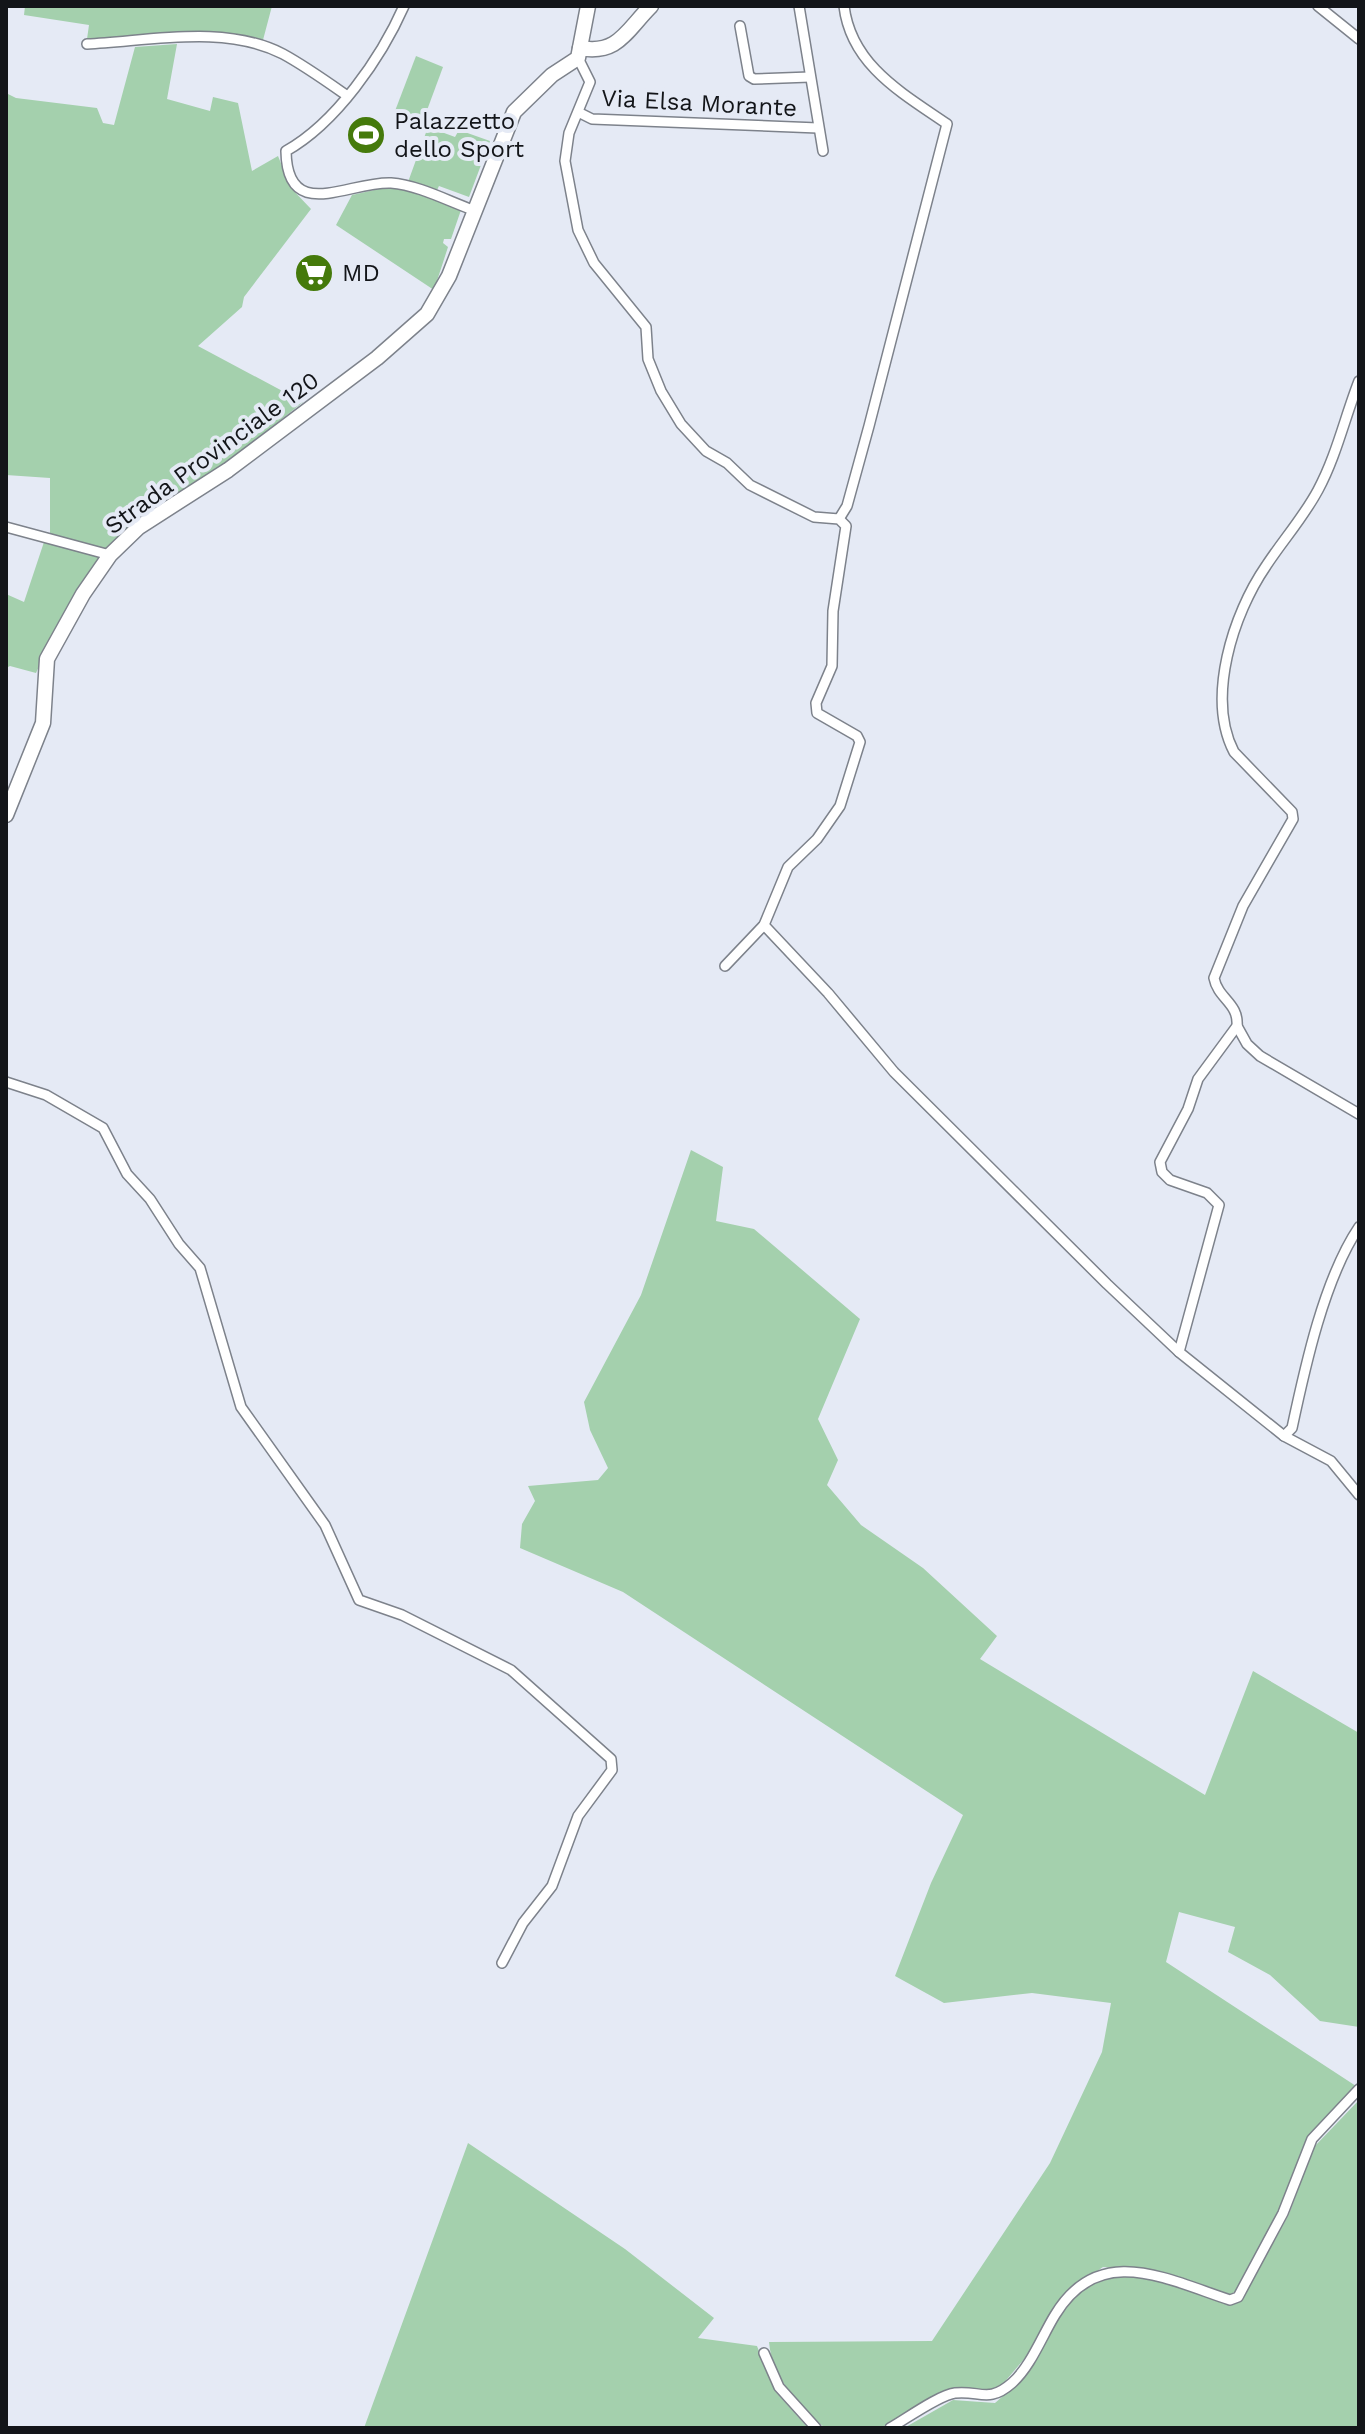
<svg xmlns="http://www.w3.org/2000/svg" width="1365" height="2434" font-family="'Work Sans',sans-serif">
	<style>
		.green { fill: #a4d0ad }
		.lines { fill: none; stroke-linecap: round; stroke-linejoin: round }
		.street-casing { stroke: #7d828b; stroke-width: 12 }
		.secondary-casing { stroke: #7d828b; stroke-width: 17 }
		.street { stroke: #fff; stroke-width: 9 }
		.secondary { stroke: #fff; stroke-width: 14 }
		.labels { text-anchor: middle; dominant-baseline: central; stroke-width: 8; stroke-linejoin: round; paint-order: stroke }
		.street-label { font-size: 24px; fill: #131519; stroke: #e5eaf5 }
		.poi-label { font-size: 24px; fill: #131519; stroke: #e5eaf5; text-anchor: start }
	</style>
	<rect width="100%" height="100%" fill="#e5eaf5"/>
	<g class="green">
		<path d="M25,6H272L263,40C205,27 146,35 87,39L89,25L24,15Z"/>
		<polygon points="177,44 167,99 210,111 213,97 238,103 252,171 278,156 291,188 311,209 244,297 242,307 198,346 303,402 223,467 127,529 107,550 50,535 50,478 6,475 6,93 16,98 97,108 103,123 114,125 135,47"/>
		<polygon points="416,56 443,67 423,121 395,111"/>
		<polygon points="428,127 455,137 459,130 490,141 469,197 439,186 436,192 408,182"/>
		<polygon points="383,188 404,189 461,210 451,239 444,239 443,243 448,247 434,290 336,225 352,195"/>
		<polygon points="44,542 102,557 59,622 36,673 10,666 6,668 6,594 24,602"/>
		<path d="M691,1150L723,1167L716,1221L754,1229L860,1319L818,1419L838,1460L827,1485L861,1525L923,1568L997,1636L980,1659L1205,1795L1253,1671L1359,1733V2027L1320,2021L1270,1975L1228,1952L1235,1927L1179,1912L1166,1962L1356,2086L1309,2136L1280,2212L1238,2290L1229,2295L1143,2270L1103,2267L1066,2293L1025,2358L1002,2385L990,2392L956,2387L880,2428H825C799,2405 772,2378 769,2342L932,2341L1050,2163L1102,2052L1111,2003L1032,1993L944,2003L895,1976L931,1883L963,1815L623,1592L520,1548L522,1524L535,1501L528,1486L598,1480L608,1468L590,1430L584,1402L641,1295Z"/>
		<path d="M1359,2100V2428H904L953,2400L995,2403C1031,2372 1039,2347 1063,2309C1102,2249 1180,2287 1232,2303L1242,2300L1289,2214L1314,2147Z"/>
		<polygon points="468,2143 625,2249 714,2318 698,2338 757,2346 775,2391 808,2428 364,2428"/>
	</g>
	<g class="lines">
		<g class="street-casing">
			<g id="street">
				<path d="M404,6C381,58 336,123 286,151C287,224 349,181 391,183C418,185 448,201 473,210"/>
				<polyline points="799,6 823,151"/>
				<polyline points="1318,6 1359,39"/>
				<polyline points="740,26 749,76 754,79 810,77"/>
				<path d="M87,44C150,41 225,24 283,54C305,66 326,81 346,95"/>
				<polyline points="578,58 590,82 569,133 565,161 578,230 594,263 646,327 648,359 661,391 681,424 706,451 727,463 750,485 814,517 839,519 846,526 833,611 832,666 816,703 817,713 857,736 860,742 840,806 817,839 788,867 764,925 725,966"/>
				<polyline points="580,113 592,119 818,128"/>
				<path d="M839,519L847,506L869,426L947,124C902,93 851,65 844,6"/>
				<polyline points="6,527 110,555"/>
				<polyline points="764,925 828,993 894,1072 1107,1284 1179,1352 1284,1436 1331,1461 1359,1495"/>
				<polyline points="1237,1026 1247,1044 1260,1056 1359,1114"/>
				<polyline points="6,1082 46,1095 103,1128 127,1174 150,1199 179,1244 200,1268 241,1407 325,1525 359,1600 402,1615 511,1670 611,1759 612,1770 578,1816 552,1886 523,1923 502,1963"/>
				<path d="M1179,1352L1219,1205L1207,1193L1170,1180L1162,1172L1160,1162L1188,1109L1198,1079L1237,1026C1239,1003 1218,999 1214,978L1243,906L1293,819L1292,812L1234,752C1206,698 1233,614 1266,566C1283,540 1303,518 1318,490C1336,457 1345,417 1359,381"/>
				<path d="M1284,1436L1292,1428C1305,1367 1324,1279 1359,1227"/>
				<polyline points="764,2353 779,2387 816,2428"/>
				<path d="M890,2428C906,2419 939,2395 955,2393C980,2390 988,2404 1012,2383C1031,2366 1042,2336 1055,2315C1099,2242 1166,2279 1230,2300L1238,2297L1283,2213L1312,2139L1359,2089"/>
			</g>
		</g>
		<g class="secondary-casing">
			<g id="secondary">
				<path d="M580,48C618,55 626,31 651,6"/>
				<polyline points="6,815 43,723 47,659 83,594 110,555 139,527 228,470 377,358 427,314 449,276 514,112 552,75 578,58 588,6"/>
			</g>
		</g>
		<use href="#street" class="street"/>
		<use href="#secondary" class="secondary"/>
	</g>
	<defs>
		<g id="stadium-disc" transform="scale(2)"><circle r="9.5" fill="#457a0b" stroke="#e5eaf5"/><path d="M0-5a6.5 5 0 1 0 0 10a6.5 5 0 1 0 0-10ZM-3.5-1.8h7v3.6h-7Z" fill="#fff"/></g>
		<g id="supermarket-disc" transform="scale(2)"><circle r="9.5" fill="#457a0b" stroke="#e5eaf5"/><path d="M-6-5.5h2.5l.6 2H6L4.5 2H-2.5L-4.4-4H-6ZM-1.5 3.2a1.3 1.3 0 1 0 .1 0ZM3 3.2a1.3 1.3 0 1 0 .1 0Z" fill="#fff"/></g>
	</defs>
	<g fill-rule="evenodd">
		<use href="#stadium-disc" x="366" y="135"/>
		<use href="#supermarket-disc" x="314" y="273"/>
	</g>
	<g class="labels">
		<g class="street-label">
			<text transform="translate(699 103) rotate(3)">Via Elsa Morante</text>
			<text transform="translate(212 453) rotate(-36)">Strada Provinciale 120</text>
		</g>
		<g class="poi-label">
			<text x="394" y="121">Palazzetto<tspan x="394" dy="28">dello Sport</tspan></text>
			<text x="342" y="273">MD</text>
		</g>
	</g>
	<rect width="1365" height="2434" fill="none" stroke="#131519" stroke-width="16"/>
</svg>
